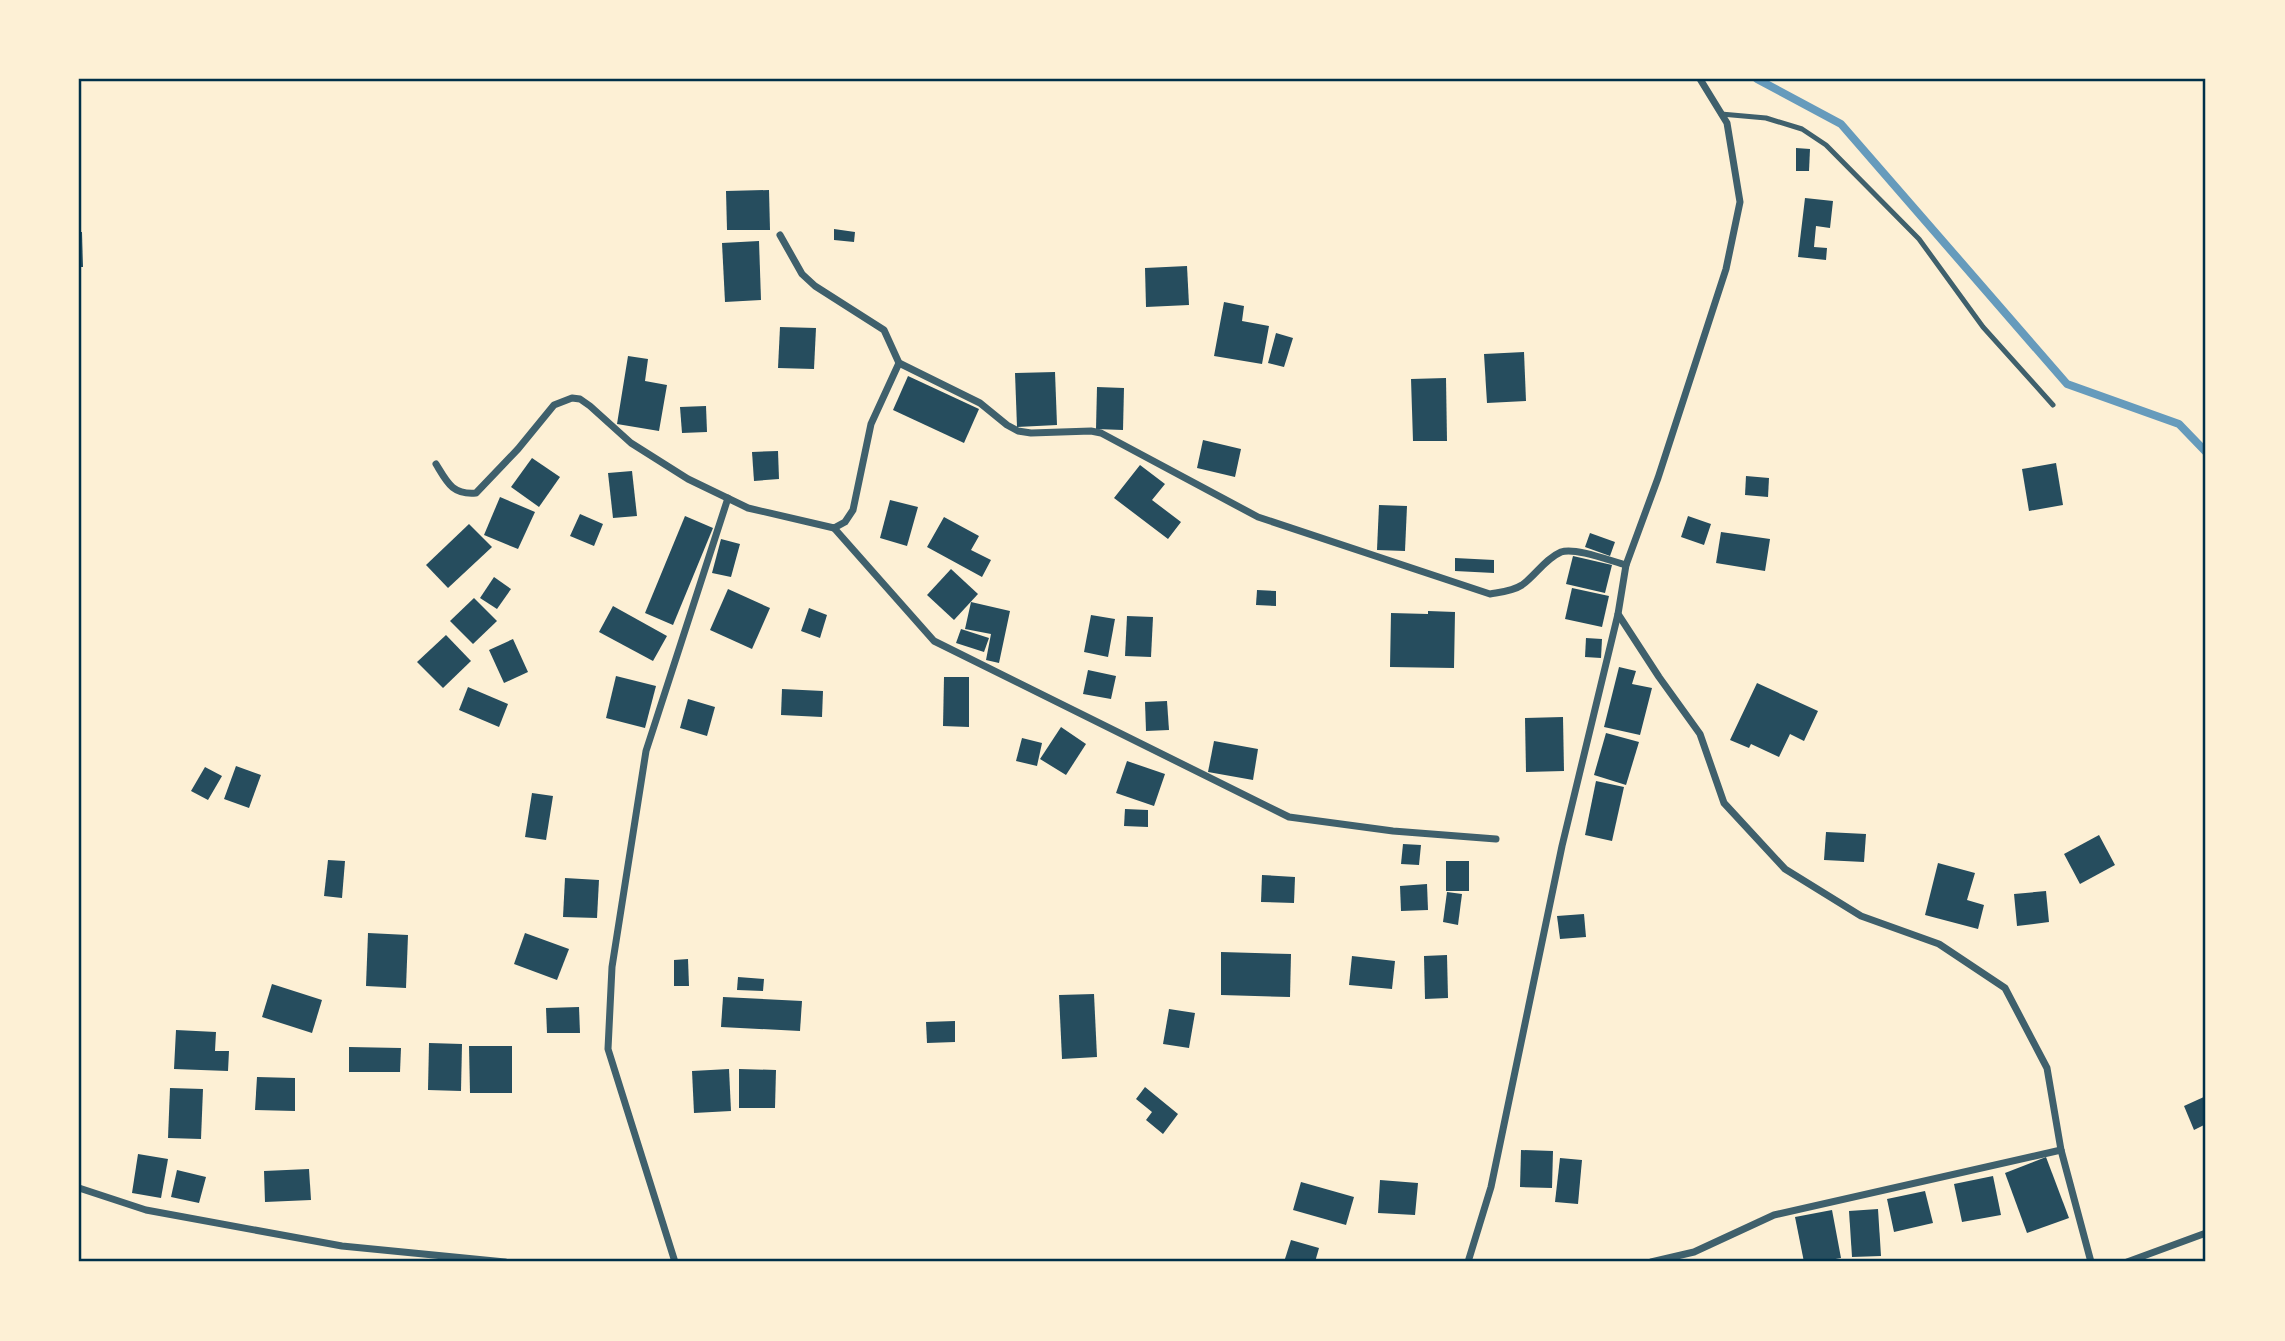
<svg xmlns="http://www.w3.org/2000/svg" width="2285" height="1341" font-family="'Titillium Web',sans-serif">
	<style>
		.lines { fill: none; stroke-linecap: round; stroke-linejoin: round }
		.stream { stroke: #669bbc; stroke-width: 8 }
		.building { fill: #264d5e }
		.service { stroke: #3f606c; stroke-width: 5 }
		.minor { stroke: #3f606c; stroke-width: 7 }
		.neatline { fill: none; stroke: #003049; stroke-width: 2.5 }
	</style>
	<rect width="100%" height="100%" fill="#fdf0d5"/>
	<g class="lines">
		<polyline class="stream" points="1757,79 1841,124 2067,384 2179,424 2206,452"/>
	</g>
	<g class="building">
		<polygon points="1796,148 1810,149 1809,171 1796,171"/>
		<polygon points="769,190 770,230 727,230 726,191"/>
		<polygon points="1805,198 1833,201 1830,228 1816,226 1814,247 1827,248 1826,260 1798,257"/>
		<polygon points="834,229 855,232 854,242 834,240"/>
		<polygon points="79,232 82,232 83,267 79,267"/>
		<polygon points="759,241 761,300 725,302 722,243"/>
		<polygon points="1187,266 1189,305 1146,307 1145,268"/>
		<polygon points="1224,302 1244,306 1242,321 1269,326 1262,364 1214,356"/>
		<polygon points="780,327 816,328 814,369 778,368"/>
		<polygon points="1276,333 1293,338 1284,367 1268,363"/>
		<polygon points="1524,352 1526,401 1487,403 1484,354"/>
		<polygon points="628,356 648,359 645,381 667,385 659,431 617,424"/>
		<polygon points="1055,372 1057,425 1017,427 1015,373"/>
		<polygon points="908,376 979,409 964,443 893,410"/>
		<polygon points="1446,378 1447,441 1413,441 1411,379"/>
		<polygon points="1097,387 1124,388 1123,430 1096,429"/>
		<polygon points="706,406 707,432 682,433 680,407"/>
		<polygon points="1203,440 1241,449 1235,477 1197,468"/>
		<polygon points="778,451 779,479 754,481 752,452"/>
		<polygon points="532,458 560,477 539,507 511,487"/>
		<polygon points="2056,463 2063,505 2029,511 2022,469"/>
		<polygon points="1140,465 1165,484 1152,500 1181,522 1168,539 1114,498"/>
		<polygon points="632,471 637,516 613,518 608,473"/>
		<polygon points="1746,476 1769,478 1768,497 1745,495"/>
		<polygon points="500,497 535,512 518,549 484,535"/>
		<polygon points="890,500 918,507 907,546 880,538"/>
		<polygon points="1379,505 1407,506 1405,551 1377,550"/>
		<polygon points="580,514 603,524 594,546 570,536"/>
		<polygon points="685,516 713,528 673,625 645,613"/>
		<polygon points="1688,516 1711,524 1704,545 1681,537"/>
		<polygon points="944,517 979,536 971,550 991,560 982,577 927,547"/>
		<polygon points="469,524 492,547 448,588 426,565"/>
		<polygon points="1721,532 1770,539 1765,571 1716,563"/>
		<polygon points="1590,533 1615,542 1610,556 1585,547"/>
		<polygon points="721,539 740,544 731,577 712,573"/>
		<polygon points="1573,556 1612,565 1605,593 1566,584"/>
		<polygon points="1455,558 1494,560 1494,573 1455,571"/>
		<polygon points="951,569 978,594 954,620 927,595"/>
		<polygon points="494,577 511,589 497,609 480,598"/>
		<polygon points="1572,588 1609,596 1602,627 1565,619"/>
		<polygon points="728,589 770,608 752,649 710,630"/>
		<polygon points="1257,590 1276,591 1276,606 1256,605"/>
		<polygon points="474,598 497,621 473,644 450,621"/>
		<polygon points="971,602 1010,611 999,663 986,660 991,634 965,629"/>
		<polygon points="613,606 667,636 653,661 599,632"/>
		<polygon points="809,608 827,615 820,638 801,631"/>
		<polygon points="1428,611 1455,612 1454,668 1390,667 1391,613 1428,614"/>
		<polygon points="1091,615 1115,619 1108,657 1084,652"/>
		<polygon points="1127,616 1153,617 1151,657 1125,656"/>
		<polygon points="961,629 989,638 984,652 956,643"/>
		<polygon points="446,635 471,661 443,688 417,662"/>
		<polygon points="1586,638 1602,639 1601,658 1585,657"/>
		<polygon points="513,639 528,672 504,683 489,650"/>
		<polygon points="1619,667 1636,671 1632,684 1652,688 1640,735 1604,727"/>
		<polygon points="1088,670 1116,676 1111,699 1083,694"/>
		<polygon points="616,676 656,686 645,728 606,718"/>
		<polygon points="944,677 969,677 969,727 943,726"/>
		<polygon points="1757,683 1818,711 1804,741 1790,734 1779,757 1751,744 1749,748 1730,740"/>
		<polygon points="468,687 508,704 499,727 459,710"/>
		<polygon points="782,689 823,691 822,717 781,715"/>
		<polygon points="688,699 715,707 707,736 680,728"/>
		<polygon points="1167,701 1169,730 1146,731 1145,702"/>
		<polygon points="1563,717 1564,771 1526,772 1525,718"/>
		<polygon points="1061,727 1086,744 1066,775 1040,759"/>
		<polygon points="1606,733 1639,742 1626,785 1594,775"/>
		<polygon points="1022,738 1042,743 1037,766 1016,761"/>
		<polygon points="1214,741 1258,749 1253,780 1208,772"/>
		<polygon points="1127,761 1165,774 1154,806 1116,793"/>
		<polygon points="236,766 261,775 249,808 224,799"/>
		<polygon points="205,767 222,776 208,800 191,791"/>
		<polygon points="1596,781 1624,787 1612,841 1585,835"/>
		<polygon points="532,793 553,796 546,840 525,837"/>
		<polygon points="1125,809 1148,810 1148,827 1124,826"/>
		<polygon points="1826,832 1866,834 1864,862 1824,860"/>
		<polygon points="2099,835 2115,865 2080,884 2064,854"/>
		<polygon points="1403,844 1421,845 1419,865 1401,864"/>
		<polygon points="328,860 345,861 342,898 324,896"/>
		<rect x="1446" y="861" width="23" height="30"/>
		<polygon points="1938,863 1975,873 1967,900 1984,905 1978,929 1925,915"/>
		<polygon points="1262,875 1295,877 1294,903 1261,902"/>
		<polygon points="565,878 599,880 597,918 563,917"/>
		<polygon points="1427,884 1428,910 1401,911 1400,886"/>
		<polygon points="2046,891 2049,922 2017,926 2014,894"/>
		<polygon points="1447,892 1462,894 1458,925 1443,922"/>
		<polygon points="1584,914 1586,937 1560,939 1557,916"/>
		<polygon points="368,933 408,935 406,988 366,986"/>
		<polygon points="525,933 569,949 557,980 514,964"/>
		<polygon points="1221,952 1291,954 1290,997 1221,995"/>
		<polygon points="1447,955 1448,998 1425,999 1424,956"/>
		<polygon points="1352,956 1395,961 1392,989 1349,985"/>
		<polygon points="688,959 689,986 674,986 674,960"/>
		<polygon points="738,977 764,979 763,991 737,990"/>
		<polygon points="272,984 322,1000 312,1033 262,1017"/>
		<polygon points="1094,994 1097,1057 1062,1059 1059,995"/>
		<polygon points="723,997 802,1001 800,1031 721,1027"/>
		<polygon points="579,1007 580,1033 547,1033 546,1008"/>
		<polygon points="1169,1009 1195,1013 1189,1048 1163,1044"/>
		<polygon points="955,1021 955,1042 927,1043 926,1022"/>
		<polygon points="176,1030 216,1032 215,1051 229,1051 228,1071 174,1069"/>
		<polygon points="429,1043 462,1044 461,1091 428,1090"/>
		<polygon points="469,1046 512,1046 512,1093 470,1093"/>
		<polygon points="349,1047 401,1048 400,1072 349,1072"/>
		<polygon points="729,1069 731,1111 694,1113 692,1071"/>
		<polygon points="739,1069 776,1070 775,1108 739,1108"/>
		<polygon points="257,1077 295,1078 295,1111 255,1110"/>
		<polygon points="1145,1087 1178,1114 1163,1134 1146,1120 1152,1112 1136,1099"/>
		<polygon points="170,1088 203,1089 201,1139 168,1138"/>
		<polygon points="2206,1096 2206,1124 2194,1130 2184,1106"/>
		<polygon points="1521,1150 1553,1151 1552,1188 1520,1187"/>
		<polygon points="138,1154 168,1159 161,1198 132,1193"/>
		<polygon points="2046,1157 2069,1218 2027,1233 2005,1173"/>
		<polygon points="1560,1158 1582,1160 1578,1204 1555,1202"/>
		<polygon points="309,1169 311,1200 265,1202 264,1171"/>
		<polygon points="177,1170 206,1177 199,1203 171,1197"/>
		<polygon points="1993,1176 2001,1215 1962,1222 1954,1184"/>
		<polygon points="1380,1180 1418,1183 1415,1215 1378,1213"/>
		<polygon points="1301,1182 1354,1197 1346,1225 1293,1210"/>
		<polygon points="1925,1191 1933,1223 1894,1232 1887,1199"/>
		<polygon points="1878,1209 1881,1256 1852,1257 1849,1211"/>
		<polygon points="1832,1210 1841,1258 1819,1262 1804,1262 1795,1217"/>
		<polygon points="1291,1240 1319,1248 1315,1262 1284,1262"/>
	</g>
	<g class="lines">
		<polyline class="service" points="1721,114 1766,118 1802,129 1826,145 1919,239 1983,327 2053,405"/>
		<g class="minor">
			<polyline points="1700,79 1727,123 1740,202 1726,269 1658,478 1626,565 1618,614 1659,677 1700,734 1724,803 1785,869 1861,916 1939,944 2005,988 2047,1068 2061,1150 2091,1262"/>
			<path d="M780,235L802,274L815,286L884,330L899,363L980,403L1007,425L1018,431L1031,433L1091,431L1101,433L1258,517L1490,594C1501,592 1513,591 1522,585C1536,575 1545,559 1561,552C1575,547 1611,561 1626,565"/>
			<path d="M436,464C447,482 452,495 476,493L518,449L554,405L572,398L580,399L590,406L631,443L688,479L748,508L834,528L845,522L853,510L871,424L899,363"/>
			<polyline points="834,528 934,641 1289,817 1393,831 1496,839"/>
			<polyline points="79,1188 146,1210 342,1246 505,1262"/>
			<polyline points="675,1262 608,1049 612,967 646,751 728,498"/>
			<polyline points="1468,1262 1491,1187 1562,846 1618,614"/>
			<polyline points="1651,1262 1694,1252 1774,1215 2061,1150"/>
			<polyline points="2127,1262 2206,1233"/>
		</g>
	</g>
	<rect width="2285" height="1341" fill="none" stroke="#fdf0d5" stroke-width="161"/>
	<rect x="80" y="80" width="2124" height="1180" class="neatline"/>
</svg>
